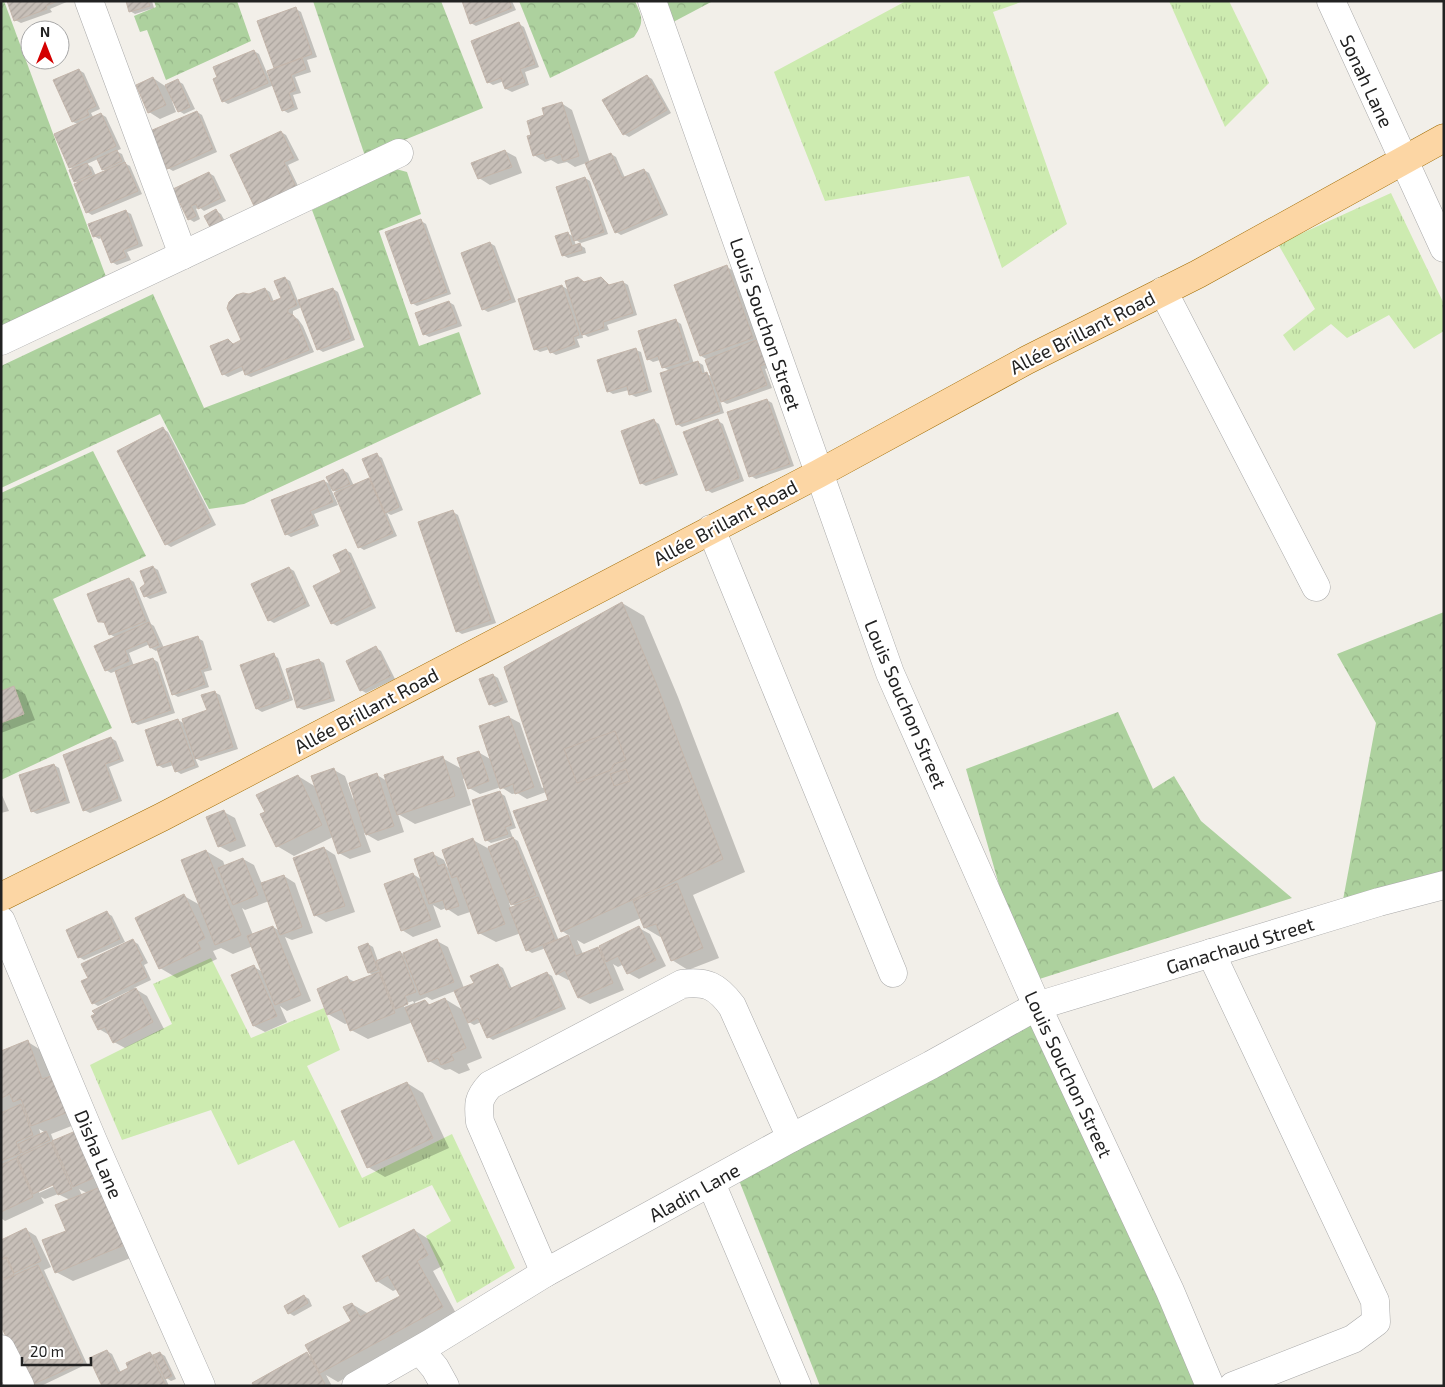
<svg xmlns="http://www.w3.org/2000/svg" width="1445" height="1387" font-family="'Exo 2',sans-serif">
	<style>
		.grass { fill: url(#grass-tufts) }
		.forest { fill: url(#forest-crowns) }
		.shadow { fill: #0003; fill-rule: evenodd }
		.building { fill: url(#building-hatch); stroke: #c4b6ab }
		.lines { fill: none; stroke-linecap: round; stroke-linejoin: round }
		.minor-casing { stroke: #a9a9a9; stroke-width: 29 }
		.major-casing { stroke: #a06b00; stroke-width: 29 }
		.minor { stroke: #fff; stroke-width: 28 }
		.major { stroke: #fcd6a4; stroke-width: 28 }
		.labels { text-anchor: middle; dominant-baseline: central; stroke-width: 4.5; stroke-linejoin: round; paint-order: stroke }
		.street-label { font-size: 19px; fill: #222; stroke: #fff }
	</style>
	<defs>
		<pattern id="grass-tufts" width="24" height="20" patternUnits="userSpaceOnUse" patternTransform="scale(1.25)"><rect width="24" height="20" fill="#cdebb0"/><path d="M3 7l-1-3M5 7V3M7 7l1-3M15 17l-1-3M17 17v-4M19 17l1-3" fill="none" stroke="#b0c997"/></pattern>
		<pattern id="forest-crowns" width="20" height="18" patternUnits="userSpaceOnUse" patternTransform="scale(1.25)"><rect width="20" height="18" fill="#add19e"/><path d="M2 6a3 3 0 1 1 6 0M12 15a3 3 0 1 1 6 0" fill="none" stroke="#95b388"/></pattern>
		<pattern id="building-hatch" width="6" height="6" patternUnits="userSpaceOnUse" patternTransform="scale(1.25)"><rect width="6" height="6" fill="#c7bfb8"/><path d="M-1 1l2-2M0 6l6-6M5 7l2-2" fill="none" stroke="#aba49e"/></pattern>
	</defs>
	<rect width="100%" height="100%" fill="#f2efe9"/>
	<g class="grass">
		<polygon points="906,1 1024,1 993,12 1067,224 1002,268 969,176 825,201 774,72"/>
		<polygon points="1169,1 1229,1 1269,83 1225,127"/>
		<polygon points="1391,193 1444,304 1444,331 1414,349 1389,315 1347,338 1331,324 1294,351 1283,335 1315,309 1278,244"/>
		<polygon points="211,958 251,1038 324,1008 340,1050 307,1066 362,1178 452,1134 515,1268 457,1303 426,1236 451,1221 432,1185 339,1228 294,1140 238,1165 211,1110 122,1140 90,1065 172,1024 153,984"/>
	</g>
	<g class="forest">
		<polygon points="1,1 4,1 112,293 1,341"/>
		<polygon points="154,1 237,1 251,41 166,80 147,30 140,32 134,16 156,7"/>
		<polygon points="313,1 441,1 483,108 365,156"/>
		<path d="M519,1H635C642,17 645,22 634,37L550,78Z"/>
		<polygon points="650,1 713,1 660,29"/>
		<polygon points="396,169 407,172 421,214 379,231 419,346 459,332 481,394 244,504 209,509 160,414 1,488 1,366 153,294 204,408 364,347 312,210"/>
		<polygon points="93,451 146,556 53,599 112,728 1,780 1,493"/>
		<polygon points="1444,612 1444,872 1343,900 1376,723 1337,654"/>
		<polygon points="1118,712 1153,789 1174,776 1201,821 1292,898 1027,983 966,769"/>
		<polygon points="1032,1025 1200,1386 820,1386 735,1170"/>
	</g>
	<g class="shadow">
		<polygon points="8,1 69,1 50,9 52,12 21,23 15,20"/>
		<polygon points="127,1 152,1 154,8 135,14 130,11"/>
		<polygon points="463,1 512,1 516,10 476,26 471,23"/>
		<polygon points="296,9 301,12 317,57 307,60 311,72 295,77 301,93 293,95 298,109 288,113 283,110 274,85 228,104 223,101 254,51 259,54 270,80 272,79 278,68 275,67"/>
		<polygon points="519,24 524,27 539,67 525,72 529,85 512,92 506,89 504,81 493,85 488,82"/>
		<path d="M79,70L84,73L100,109L91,113L93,117L101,114L106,117L121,149L116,151L122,154L126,164L130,166L142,194L92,215L87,212L79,183L75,181L74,169L70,167L78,124L73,122L55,81ZM98,159L103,169L106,171L96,176L92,167L87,164Z"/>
		<polygon points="647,76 652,79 671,113 629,137 624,134"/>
		<polygon points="153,78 165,86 178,81 183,84 195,109 184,114 179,111 174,100 172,101 176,112 160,119 149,112"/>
		<polygon points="561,103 572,110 590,163 611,154 616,157 625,178 644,170 649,173 668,215 621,235 616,232 586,163 575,167 567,162 558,164 551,160 545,162 534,155 533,136 546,116"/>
		<polygon points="197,112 202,115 217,152 173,171 168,168"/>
		<polygon points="281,132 286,135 299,160 288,165 300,190 260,208 255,205"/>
		<polygon points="505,151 516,157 522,173 490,185 479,178"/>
		<polygon points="209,173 214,176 226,201 204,211 199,207 196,209 200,219 194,222 189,219 175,189"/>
		<polygon points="585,178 590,181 608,234 581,243 574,239 576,246 580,245 585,248 586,253 568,258 563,255 567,233 574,237"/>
		<polygon points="125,211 131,214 143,246 127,252 131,260 117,265 112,262 102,238 99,239 94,236"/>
		<polygon points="216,211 221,214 227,225 212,228"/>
		<polygon points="421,221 426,224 451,294 417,306 412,303"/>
		<polygon points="490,243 495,246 516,302 488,312 483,309"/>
		<polygon points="727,267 732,270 758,340 755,341 761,345 770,367 765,369 772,388 727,404 720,400 724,413 682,427 677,424 670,371 663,367 660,360 653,362 648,359 676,321 681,324 694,364 698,362 703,365 705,374 712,376 708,360 701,356 675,285"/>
		<polygon points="285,278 290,281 298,301 333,289 338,292 355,340 323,352 318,349 302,307 293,311 293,316 298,319 303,326 314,352 251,377 246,375 244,370 228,377 223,374 228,340 234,345 243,341 249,296 265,289 270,292 274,302 282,298"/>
		<polygon points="578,278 586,283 601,278 611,286 623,282 628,285 637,315 607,325 609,330 588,337 582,333 583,338 577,339 580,347 556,355 551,352 550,349 540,352 535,349 562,286 569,290"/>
		<polygon points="449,302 454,305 462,326 429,337 424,334"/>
		<polygon points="636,350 641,352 652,392 636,397 630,394 629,390 613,394 608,391"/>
		<polygon points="767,400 772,403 794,466 756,479 751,476"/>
		<polygon points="654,421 659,424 678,475 646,486 641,483"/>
		<polygon points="718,421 723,424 744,481 712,493 707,490"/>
		<polygon points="163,429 168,432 216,525 171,547 166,544"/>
		<polygon points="377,455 382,458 403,510 391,515 387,513 397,536 364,550 359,547 338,493 331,489 338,505 314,514 319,526 291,537 286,534 324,481 332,485 343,470 348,473 354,486 368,479 374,482"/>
		<polygon points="453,512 458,515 496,623 462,634 457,631"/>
		<polygon points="346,550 351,553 376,608 337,626 332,623 343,573"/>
		<polygon points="153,567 158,570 167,593 150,599 145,596 147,584"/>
		<polygon points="289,568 294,571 310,606 274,623 269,620"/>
		<polygon points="129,579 134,582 151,624 154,626 164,648 198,638 203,641 212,670 204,672 209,687 178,697 173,694 159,649 156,651 151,648 150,644 129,653 134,666 153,659 158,662 175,713 138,725 133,722 116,671 111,673 106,670 116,638 110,634 106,624 99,621"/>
		<path d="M622,603L644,616L678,697L745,872L693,895L719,958L688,970L672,960L662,938L645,928L641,918L584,944L577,940L583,954L598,948L602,951L639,928L650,934L666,966L639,979L628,973L624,964L618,967L613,964L624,990L590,1004L579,998L570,979L568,980L557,974L546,948L532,953L527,950L521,933L496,942L479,933L470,912L458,916L446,908L441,910L433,905L441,927L413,937L402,930L413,874L422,880L433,854L444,860L447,867L450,869L473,840L491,850L512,839L511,837L491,843L486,840L500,793L505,796L516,828L510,830L513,838L518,841L559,941L570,936L562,931L549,801L546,792L527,799L517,793L512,794L501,787L480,794L469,788L465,778L463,779L471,805L415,824L398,814L404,832L378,841L364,833L371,852L350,859L339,853L333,837L294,856L277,846L266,813L298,776L316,787L334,770L345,776L353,799L377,775L387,781L442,758L462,769L478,752L492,760L509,717L520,723L542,788L545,787ZM509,903L516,906L511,908Z"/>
		<polygon points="376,648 381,651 395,679 366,693 361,690"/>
		<polygon points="273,655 278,658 293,700 262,712 257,709"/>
		<polygon points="319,660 324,663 335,701 304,710 299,708"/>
		<polygon points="493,675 498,678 508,702 495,707 490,704"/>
		<polygon points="14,688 25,694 35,720 1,733 1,692"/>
		<polygon points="214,692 220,695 238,749 201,761 195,758 199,767 181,774 176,771 174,765 163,768 158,765 178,720 185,724 208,711"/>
		<polygon points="111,738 116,741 124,761 109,767 122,801 90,813 84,810"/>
		<polygon points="54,765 59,768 70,803 37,814 32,811"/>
		<polygon points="1,793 9,811 1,813"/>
		<polygon points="224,812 235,818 246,846 230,852 219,846"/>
		<polygon points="324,848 335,855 355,912 326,922 315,915"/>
		<path d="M206,851L223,861L225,866L243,859L254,865L262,884L284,876L295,883L313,933L292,940L285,937L311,1001L287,1011L280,1006L287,1022L265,1032L254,1026L232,976L254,967L263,972L253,946L233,954L221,948L213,951L217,959L177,978L160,968L184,896L200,905ZM269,901L280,931L273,927L253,935L242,908L245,910Z"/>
		<polygon points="107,913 112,916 125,942 84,960 79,957"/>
		<polygon points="133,941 138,944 148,963 144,965 151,980 134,988 147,996 164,1029 125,1048 114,1042 111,1036 99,1029 130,993 129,991 98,1006 93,1003 89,979"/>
		<path d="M437,941L448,947L464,988L475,984L498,965L503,968L512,989L547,973L552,976L566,1009L493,1040L488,1037L481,1022L474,1025L467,1021L482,1058L467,1064L470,1070L459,1074L450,1069L445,1070L429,1061L413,1022L368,1039L351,1030L349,1023L345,1024L328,1014L347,978L355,982L374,975L369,973L368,944L373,947L378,961L400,952L406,956ZM455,991L463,1010L445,999L431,1005L425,1002L416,1005L415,1002L427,997L432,1000ZM413,1001L414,1003L404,1007V1004Z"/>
		<path d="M28,1042L44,1052L87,1120L51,1134L54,1142L78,1131L143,1253L73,1281L56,1272L68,1232L70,1200L58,1194L45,1199L41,1197L44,1203L5,1221L1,1218V1052ZM39,1129L46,1133L41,1135ZM58,1181L59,1184L39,1193V1190ZM79,1189L87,1193L82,1195Z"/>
		<polygon points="407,1083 423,1093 449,1148 385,1177 368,1167"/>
		<polygon points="25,1229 36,1236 51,1267 44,1270 87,1364 41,1386 31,1386 1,1323 1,1241"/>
		<polygon points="414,1230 430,1240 444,1265 433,1271 458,1317 338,1382 326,1375 332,1386 255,1386 307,1354 313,1357 352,1322 352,1304 369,1314 401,1297 397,1289 393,1291 377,1281"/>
		<polygon points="304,1296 309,1299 312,1306 294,1316 289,1313"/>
		<polygon points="107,1351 112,1354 121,1373 150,1353 155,1356 160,1353 165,1356 176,1379 171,1381 165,1377 169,1386 103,1386"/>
	</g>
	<g class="building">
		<polygon points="7,1 58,1 46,6 47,9 14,21"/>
		<polygon points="126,1 148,1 150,6 129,12"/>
		<polygon points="462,1 509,1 512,8 470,24"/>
		<polygon points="296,7 312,54 274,68 257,21"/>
		<polygon points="519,22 535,64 520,69 525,82 505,89 501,78 487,83 471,41"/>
		<polygon points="254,50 268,83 222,102 213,79 217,77 213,67"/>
		<polygon points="302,58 306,69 291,75 296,90 289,93 294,107 282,111 267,71"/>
		<polygon points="79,69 96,106 87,110 89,115 72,122 53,80"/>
		<polygon points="647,75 667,110 623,135 602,100"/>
		<polygon points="153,77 166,105 148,113 136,85"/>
		<polygon points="178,79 190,107 178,112 165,85"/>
		<polygon points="562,102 579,156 563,161 561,154 546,159 544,153 533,156 527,136 531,135 527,121 544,115 542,108"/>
		<polygon points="197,111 213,149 167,169 150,131"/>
		<polygon points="101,113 116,146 69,168 54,134"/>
		<polygon points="281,131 294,158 284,162 296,187 254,206 230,155"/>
		<polygon points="117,150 122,161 102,170 97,159"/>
		<polygon points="505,150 512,167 478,179 471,163"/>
		<polygon points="611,153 622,178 644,169 663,213 615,233 585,163"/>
		<polygon points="125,162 138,191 86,213 74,184"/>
		<polygon points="87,163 92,174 74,182 69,170"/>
		<polygon points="209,172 221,198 198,209 196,204 191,206 196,216 188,220 173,189"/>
		<polygon points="585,177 604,232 574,241 556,187"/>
		<polygon points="216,209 223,222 211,229 204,216"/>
		<polygon points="126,210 138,244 123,250 126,257 111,263 100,235 93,237 88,224"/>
		<polygon points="421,219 447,292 411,304 385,232"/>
		<polygon points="568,232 572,246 580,243 582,250 562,256 555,236"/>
		<polygon points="490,242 511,299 482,310 461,253"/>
		<polygon points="727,265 753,338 700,356 674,285"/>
		<polygon points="285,277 297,305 288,309 288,313 293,315 298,322 309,350 245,375 242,366 222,375 210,346 228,339 233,344 241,340 227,308 229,302 236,295 243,293 249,294 265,288 271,302 281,298 274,281"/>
		<polygon points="578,277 584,282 601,277 609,285 623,281 633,313 603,322 604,328 582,335 565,281"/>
		<polygon points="562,285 579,335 573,337 575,344 550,353 547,346 534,350 518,299"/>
		<polygon points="333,288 351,338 317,350 298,300"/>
		<polygon points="449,301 457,323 423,335 415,313"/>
		<polygon points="676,319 689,360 662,368 658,356 647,360 638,331"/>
		<polygon points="756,340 766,364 760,366 767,385 721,402 705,360"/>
		<polygon points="636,348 648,390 629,395 627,386 607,392 597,360"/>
		<polygon points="698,361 702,374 707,372 720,411 676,425 660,373"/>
		<polygon points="767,399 790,464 749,477 727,412"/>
		<polygon points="654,419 674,472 640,484 621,431"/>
		<polygon points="718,419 739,478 706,491 683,432"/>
		<polygon points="163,427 211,522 165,545 117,451"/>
		<polygon points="377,453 399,507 385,513 362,459"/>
		<polygon points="343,469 350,484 333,491 326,477"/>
		<polygon points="369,478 393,533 358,548 334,493"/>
		<polygon points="324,480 333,502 310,511 315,523 285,535 271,500"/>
		<polygon points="453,510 491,620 456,632 418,522"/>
		<polygon points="346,549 372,605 331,624 313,586 341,572 333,555"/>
		<polygon points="153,566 163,590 144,597 140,588 145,584 140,571"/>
		<polygon points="289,567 306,603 268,621 251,584"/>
		<polygon points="129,578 146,621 109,635 104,622 98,622 87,594"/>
		<polygon points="622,602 656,683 723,859 561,932 513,811 548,800 504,667"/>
		<polygon points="149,622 159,645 150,648 147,641 125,650 129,661 105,671 94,646"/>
		<polygon points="198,636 208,667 200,670 205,684 172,695 157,649"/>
		<polygon points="376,646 391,676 360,691 346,661"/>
		<polygon points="274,653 289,698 256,709 240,665"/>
		<polygon points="153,658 171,710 132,723 115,671"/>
		<polygon points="319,659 331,698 297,708 286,669"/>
		<polygon points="493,674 503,700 489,705 479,679"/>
		<polygon points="14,686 24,714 1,723 1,691"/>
		<polygon points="215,691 233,747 195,759 182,719 207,710 201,695"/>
		<polygon points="509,716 534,787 515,794 513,784 500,789 479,726"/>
		<polygon points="178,719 195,765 175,772 171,761 157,766 145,730"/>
		<polygon points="615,731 626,760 614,764 611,770 577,783 564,749"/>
		<polygon points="111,737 120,759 105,764 118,798 83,811 63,755"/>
		<polygon points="479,751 489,781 468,789 457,758"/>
		<polygon points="443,756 455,796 397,815 384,775"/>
		<polygon points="54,764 66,800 31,812 19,775"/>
		<polygon points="334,768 361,846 338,854 311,776"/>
		<polygon points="626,769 630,781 614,786 610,774"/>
		<polygon points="377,773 394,826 366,835 349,783"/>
		<polygon points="298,775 322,825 276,847 260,814 265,812 256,795"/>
		<polygon points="500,791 512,825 505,827 508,834 485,841 472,800"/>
		<polygon points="224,810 236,840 218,847 206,817"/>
		<polygon points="513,837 536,895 511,905 488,847"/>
		<polygon points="473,838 505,924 478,934 457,876 452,878 442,850"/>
		<polygon points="324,847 345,906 314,916 293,858"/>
		<polygon points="206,850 241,935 215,945 181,860"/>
		<polygon points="433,852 438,866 444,864 459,906 446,910 443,900 429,904 414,859"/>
		<polygon points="243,858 258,895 233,905 218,868"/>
		<polygon points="413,873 431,920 401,931 384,884"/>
		<polygon points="284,875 302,927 280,935 261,883"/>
		<polygon points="677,883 703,948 671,961 656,924 644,928 633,901"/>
		<polygon points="184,894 205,938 197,942 201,949 159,969 135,918"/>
		<polygon points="538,897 555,940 526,951 509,908"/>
		<polygon points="107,911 120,939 78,958 66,930"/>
		<polygon points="273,926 301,995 275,1005 247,936"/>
		<polygon points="639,926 656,960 627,974 618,956 606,962 599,946"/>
		<polygon points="568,935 576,956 598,947 613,983 578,998 565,970 556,975 543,946"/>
		<polygon points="133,939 143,960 140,962 147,977 92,1004 81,981 88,978 81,964"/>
		<polygon points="437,939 454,982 420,995 403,953"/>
		<polygon points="368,943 378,970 368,973 358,947"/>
		<polygon points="400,951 416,992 405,996 408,1004 395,1009 376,961"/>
		<polygon points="498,964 509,989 547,972 562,1006 487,1038 478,1018 468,1023 454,991 474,983 470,976"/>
		<polygon points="254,965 277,1016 253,1026 231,975"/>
		<polygon points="379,972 395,1013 350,1031 342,1009 327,1015 317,989 347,976 350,983"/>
		<polygon points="136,988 153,1022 113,1043 105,1027 98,1030 91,1016 95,1014 92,1011"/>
		<polygon points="445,998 466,1048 451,1054 454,1060 441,1065 438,1058 428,1062 405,1008 425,1000 429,1005"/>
		<polygon points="28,1040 42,1079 57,1074 71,1111 31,1126 21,1099 13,1102 10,1094 1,1098 1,1051"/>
		<polygon points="407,1082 433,1138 367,1168 341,1111"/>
		<polygon points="21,1104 33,1135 16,1142 21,1153 1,1161 1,1113"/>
		<polygon points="78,1130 98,1176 73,1187 52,1141"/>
		<polygon points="46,1131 50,1140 22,1153 18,1144"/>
		<polygon points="51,1142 72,1189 58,1195 53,1185 33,1194 17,1157"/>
		<polygon points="16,1158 33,1197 1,1212 1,1165"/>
		<polygon points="103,1186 127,1244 55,1273 42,1240 66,1231 55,1205"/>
		<polygon points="26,1228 41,1261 14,1273 7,1257 1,1259 1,1240"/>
		<polygon points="414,1229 428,1255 417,1261 443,1307 320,1373 305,1345 351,1321 343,1307 352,1303 360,1317 400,1296 388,1275 376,1282 362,1256"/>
		<polygon points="6,1258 14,1274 4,1279 1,1274 1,1260"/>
		<polygon points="38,1265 83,1362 29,1386 1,1326 1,1281"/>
		<polygon points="304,1295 308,1303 288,1314 284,1306"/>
		<polygon points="107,1350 118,1373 128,1368 126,1363 150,1352 166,1386 102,1386 89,1358"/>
		<polygon points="160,1352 172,1376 165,1379 153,1355"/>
		<polygon points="307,1352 325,1384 321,1386 254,1386 252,1383"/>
	</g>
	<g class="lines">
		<g class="minor-casing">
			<g id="minor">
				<polyline points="89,1 183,255"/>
				<polyline points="652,1 890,673 1037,1006 1170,1291 1210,1386"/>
				<polyline points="1331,1 1444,248"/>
				<polyline points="1163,291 1316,587"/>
				<polyline points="1,341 399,153"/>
				<polyline points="711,529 893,973"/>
				<polyline points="1,921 93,1141 201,1386"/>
				<polyline points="1211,953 1375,1301 1376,1322 1353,1339 1233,1386"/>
				<polyline points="711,1183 797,1386"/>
				<path d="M545,1273L480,1122C478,1104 478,1098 490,1085L682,984C707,981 717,986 732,1006L791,1138"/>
				<polyline points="1,1349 20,1386"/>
				<polyline points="420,1350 435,1368 445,1386"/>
				<polyline points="356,1386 431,1343 545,1273 791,1138 931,1065 1037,1006 1379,902 1444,885"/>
			</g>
		</g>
		<g class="major-casing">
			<polyline id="major" points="1,897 162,817 818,474 1027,360 1198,274 1444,138"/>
		</g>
		<use href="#minor" class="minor"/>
		<use href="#major" class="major"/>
	</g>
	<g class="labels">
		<g class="street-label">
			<text transform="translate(1367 81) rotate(65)">Sonah Lane</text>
			<text transform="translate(766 324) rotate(71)">Louis Souchon Street</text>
			<text transform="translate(1082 332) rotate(-27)">Allée Brillant Road</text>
			<text transform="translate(725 522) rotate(-28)">Allée Brillant Road</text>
			<text transform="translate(906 704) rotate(67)">Louis Souchon Street</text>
			<text transform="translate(366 710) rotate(-28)">Allée Brillant Road</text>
			<text transform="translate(1240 945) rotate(-17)">Ganachaud Street</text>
			<text transform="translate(1069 1074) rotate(65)">Louis Souchon Street</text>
			<text transform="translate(99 1154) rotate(67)">Disha Lane</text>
			<text transform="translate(694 1192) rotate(-29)">Aladin Lane</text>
		</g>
	</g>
	<rect width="1445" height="1387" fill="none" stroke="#222222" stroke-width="5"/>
	<g transform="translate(45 45)"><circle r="24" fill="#ffffff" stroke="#a7a7a7"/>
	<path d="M0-4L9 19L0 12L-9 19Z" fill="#d40000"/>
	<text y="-8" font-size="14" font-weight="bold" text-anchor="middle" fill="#222222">N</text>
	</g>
	<path d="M22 1357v8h69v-8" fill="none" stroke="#222222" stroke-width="2.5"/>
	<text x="30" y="1357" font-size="15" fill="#222222" stroke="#ffffff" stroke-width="4" paint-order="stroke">20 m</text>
</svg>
